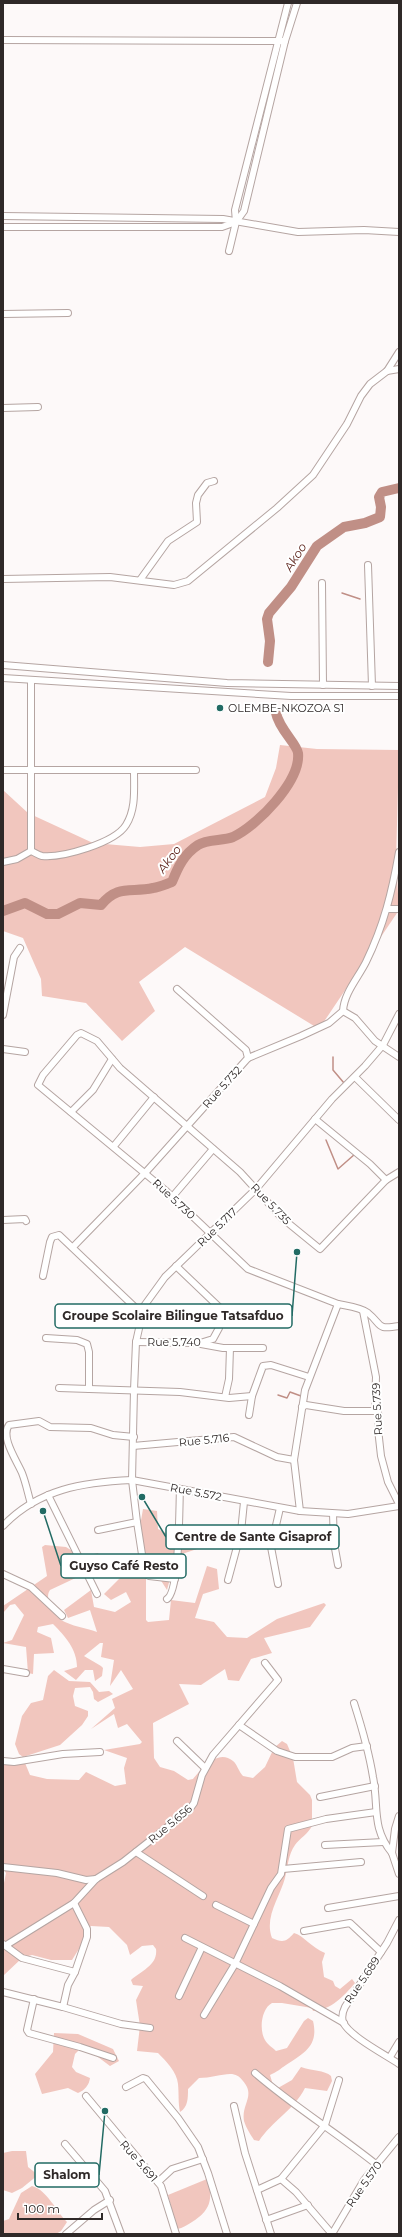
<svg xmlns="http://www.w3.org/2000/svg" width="402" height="2237" font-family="Montserrat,sans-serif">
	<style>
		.green { fill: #f1c6be }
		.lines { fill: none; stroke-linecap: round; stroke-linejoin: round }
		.stream { stroke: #c08f86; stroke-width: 1.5 }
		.river { stroke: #c08f86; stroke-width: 10 }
		.minor-casing { stroke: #b5a5a2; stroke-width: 8 }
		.minor { stroke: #fff; stroke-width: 6 }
		.poi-dot { fill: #226b64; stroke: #fff; stroke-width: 1.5 }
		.labels { text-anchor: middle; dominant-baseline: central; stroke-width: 4; stroke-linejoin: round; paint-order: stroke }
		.poi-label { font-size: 11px; fill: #2f2928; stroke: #fff; text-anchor: start }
		.street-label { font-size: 11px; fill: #2f2928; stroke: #fff }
		.water-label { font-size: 12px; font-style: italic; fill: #551810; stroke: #fff }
		.leader { fill: none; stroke: #226b64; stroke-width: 1.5 }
		.callout-dot { fill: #226b64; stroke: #fff; stroke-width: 1.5 }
		.callout { fill: #fff; stroke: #226b64; stroke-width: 1.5 }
		.callout-label { font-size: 12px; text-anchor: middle; font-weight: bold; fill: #2f2928 }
	</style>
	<rect width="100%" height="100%" fill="#fdf9f9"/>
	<g class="green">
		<polygon points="280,745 317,749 399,750 396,861 399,910 319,1029 185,947 139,982 155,1011 122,1041 86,1003 42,996 41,979 23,938 3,931 3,790 28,813 93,843 140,847 174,844 265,797 276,768"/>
		<path d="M143,1509L157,1511L158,1529L197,1549L176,1556L167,1590L160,1579H146V1620L148,1622L169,1620L171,1600L195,1603L207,1566L217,1569L219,1589L203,1594L195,1618L214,1622L227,1637L247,1638L277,1619L324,1603L326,1605L310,1627L264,1638L272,1653L251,1659L239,1681L228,1680L225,1669L201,1685L179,1684L189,1704L153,1723L154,1758L160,1767L174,1771L188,1780L193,1779C201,1769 218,1748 233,1761C237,1764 239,1772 243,1776L253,1778L265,1767L274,1748L282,1741L287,1744L293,1758L297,1782L310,1795L312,1800V1826C308,1834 300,1838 295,1845C288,1855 288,1866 285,1878C280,1897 264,1917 272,1938C283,1943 286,1942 294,1933C303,1935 312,1948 325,1953L322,1962L324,1977L333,1981L335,1986L340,1989L352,1979L355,1983C344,1996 331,2010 313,2011L312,2008L282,2003H272C261,2009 259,2030 265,2040C267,2044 273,2048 276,2051L287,2048L304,2021L308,2018L313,2021C319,2046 304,2053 286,2065C280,2069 277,2072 270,2075L273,2085L278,2088L292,2080L301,2067C311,2071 325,2070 331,2076L332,2081L327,2091L305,2088C294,2110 272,2121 259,2141L254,2140C251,2135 246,2128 244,2121C241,2104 256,2096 243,2081C239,2076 236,2074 230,2074C222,2074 210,2078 199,2078L188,2089C188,2098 188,2107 180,2112C178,2102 179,2094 178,2084C177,2072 166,2061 158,2053L137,2051L140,2026L136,2000L143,1986L133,1985L131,1980C142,1970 158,1965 156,1949L153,1945L142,1946L130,1955L127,1945L109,1927L91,1926L84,1933L82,1944L72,1960H51L32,1955L22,1958L3,1976V1888L6,1873L3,1869V1765L25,1763L30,1775L47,1779L79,1780L86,1772L115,1786L126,1784L124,1768L127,1758L104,1750L140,1744L142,1742L127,1724L118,1728L114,1714L91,1729L115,1708L112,1699L133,1689L121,1670L110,1686L114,1660L101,1657L103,1643H100L84,1656L101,1666L103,1668L102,1676L95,1681L93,1670H85L76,1680L64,1671L77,1667C77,1649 65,1636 53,1624L38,1627L37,1632L51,1638L54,1653L34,1654L33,1674L28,1673L26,1647L3,1643L12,1640L24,1615L15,1604L10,1605L3,1613V1606L47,1576L42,1547L45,1545L66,1547L82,1557L98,1553L101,1560L99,1567L50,1590C44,1598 53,1615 61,1620C71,1626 86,1628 97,1632L90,1610L68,1618L64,1610L91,1590L94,1607L115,1612L131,1602L126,1592L111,1600L104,1594L123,1575L144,1572L139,1532Z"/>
		<polygon points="54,1670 69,1681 90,1682 99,1692 109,1691 113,1694 98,1702 94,1699 93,1692 90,1687 75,1688 73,1696 75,1706 88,1711 88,1716 82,1725 60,1745 23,1757 19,1754 15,1744 22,1716 31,1703 43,1700 48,1676"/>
		<path d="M54,2033L78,2034L113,2049L119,2061L110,2066L94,2054L79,2050L75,2054L72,2067L76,2072L90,2078C89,2085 85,2090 78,2093L68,2088L42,2094L35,2074L53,2052Z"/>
		<polygon points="12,2151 26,2151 28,2167 38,2175 22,2188 12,2193 3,2190 3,2153"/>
		<path d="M207,2179C214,2199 210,2211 192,2222C187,2225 183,2228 177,2229L168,2195Z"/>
		<path d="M32,2186C47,2190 56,2211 67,2222L61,2231L56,2234H3V2221L9,2219L21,2193Z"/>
	</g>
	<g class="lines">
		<g class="stream">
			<polyline points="342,593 360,599"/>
			<polyline points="333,1057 333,1070 344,1083"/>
			<polyline points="326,1140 338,1169 355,1154"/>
			<polyline points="278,1395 287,1398 290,1392 301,1396"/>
		</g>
		<g class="river">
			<polyline points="268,662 270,641 267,619 269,613 291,587 317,546 344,527 365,523 380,517 381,507 379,497 382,492 399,488"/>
			<path d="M3,911L25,903L47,914H58L80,903L101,905C118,884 131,893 153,888C160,887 166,884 172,882C178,867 184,854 198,845C207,839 223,841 233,837C257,826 301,781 298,753C297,744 279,729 276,713"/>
		</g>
		<g class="minor-casing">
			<g id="minor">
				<polyline points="3,40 285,41"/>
				<polyline points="3,216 223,219 298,232 364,230 399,232"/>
				<polyline points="3,227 222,227 236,222 244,211 285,41 297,3"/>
				<polyline points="229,251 236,222 235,210 288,3"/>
				<polyline points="3,314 68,313"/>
				<polyline points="387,371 399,369"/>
				<polyline points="3,408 38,407"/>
				<polyline points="368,565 372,686"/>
				<polyline points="3,579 110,577 174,585 188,581 277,508 313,475 347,424 361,396 370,384 387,371 399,352"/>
				<polyline points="140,580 168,541 197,522 196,503 198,495 207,483 214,481"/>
				<polyline points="322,583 323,685"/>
				<polyline points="3,665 227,683 399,686"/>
				<polyline points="3,678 291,696 399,696"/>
				<polyline points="3,770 196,770"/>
				<polyline points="31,851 31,680"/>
				<path d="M31,851C34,852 38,855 42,856C62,858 115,843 126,825C136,809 134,790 134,771"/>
				<polyline points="3,862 17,859 31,851"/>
				<polyline points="387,909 399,909"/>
				<polyline points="343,1011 355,1018 375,1041 399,1057"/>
				<polyline points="3,1015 14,957 20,948"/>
				<polyline points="3,1049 25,1052"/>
				<path d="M248,1058L301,1036L329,1023L343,1011C344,993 358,978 366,962C384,925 392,892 399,852"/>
				<polyline points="355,1077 399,1120"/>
				<polyline points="71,1112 93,1090 112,1059"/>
				<polyline points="114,1146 154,1097"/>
				<polyline points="386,1180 399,1172"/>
				<polyline points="173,1196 213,1149"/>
				<polyline points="3,1220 25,1219 26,1221"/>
				<polyline points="73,1247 145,1173 248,1058 246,1050 237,1042 177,989"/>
				<polyline points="43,1276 50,1242 52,1237 59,1235 141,1313"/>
				<path d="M338,1304C347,1306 360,1307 368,1313C383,1325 375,1330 399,1326"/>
				<polyline points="363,1311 376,1377 375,1405 379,1416 378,1429 381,1456 388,1482 399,1504"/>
				<polyline points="46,1338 77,1340 87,1344 89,1352 89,1389"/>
				<polyline points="136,1342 200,1343 213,1339 219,1328 219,1307 176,1266"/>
				<polyline points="201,1344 223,1348 263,1348"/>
				<polyline points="59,1388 180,1392 229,1398 252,1396"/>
				<polyline points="225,1397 229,1379 230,1348"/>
				<polyline points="302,1407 306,1405 344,1411 376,1411"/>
				<polyline points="249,1415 252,1396 263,1366 271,1365 309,1377"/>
				<polyline points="133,1446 234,1437 277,1457 294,1460"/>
				<polyline points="48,1495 97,1594"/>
				<path d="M31,1504C28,1494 26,1483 22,1473C17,1461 0,1437 9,1425L39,1421L50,1427L91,1428L113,1435L134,1437"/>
				<polyline points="300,1511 294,1460 305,1390 338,1304 248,1269 165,1190 38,1085 43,1075 77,1035 81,1033 97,1041 120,1068 240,1172 282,1218 320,1249 386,1180 370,1164 315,1119"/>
				<polyline points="333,1514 334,1543 338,1565"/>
				<polyline points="137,1522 145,1574 149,1576 175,1579"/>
				<path d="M3,1526C38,1489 84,1482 132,1480L300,1511L348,1514L399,1506"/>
				<polyline points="98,1530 137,1522 132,1480 134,1390 136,1342 144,1306 165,1277 256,1189 332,1099 365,1066 383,1045 399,1014"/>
				<polyline points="3,1574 31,1587 62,1616"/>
				<polyline points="228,1580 241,1532 244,1502"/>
				<polyline points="278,1584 271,1547 280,1508"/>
				<path d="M167,1599C180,1591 179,1507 180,1489"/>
				<polyline points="3,1669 26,1673"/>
				<path d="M354,1703C362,1728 369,1752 373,1777C379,1807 371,1827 392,1853"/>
				<polyline points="239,1725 277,1751 295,1757 332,1757 352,1748 367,1746"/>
				<polyline points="177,1741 205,1768"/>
				<polyline points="3,1761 14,1762 63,1754 100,1752"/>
				<polyline points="320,1797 375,1786"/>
				<polyline points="399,1816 395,1829 392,1853 399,1874"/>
				<polyline points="325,1845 383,1842"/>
				<polyline points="136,1852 203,1896"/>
				<polyline points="3,1867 57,1873 86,1880 96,1879"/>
				<polyline points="283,1869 361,1862"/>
				<polyline points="216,1905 254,1924"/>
				<polyline points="328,1908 399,1896"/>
				<path d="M399,1920L387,1943L345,2007C343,2011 341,2016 343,2022C349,2036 386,2055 399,2064"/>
				<polyline points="304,1931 350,1923 381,1952"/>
				<polyline points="185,1938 280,1986 344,2023"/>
				<polyline points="3,1944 22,1958 75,1972"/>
				<polyline points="8,1947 8,1944 16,1939 74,1903 96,1879 123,1862 189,1810 194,1803 202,1775 213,1755 278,1680 265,1663"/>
				<polyline points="3,1992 63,2007 68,1985 75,1972 87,1937 87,1929 74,1903"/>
				<polyline points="179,1996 202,1947"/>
				<polyline points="34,1999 27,2030 29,2033 80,2047 113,2058"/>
				<polyline points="63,2007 121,2024 150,2028"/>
				<polyline points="204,2015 235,1964 271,1888 281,1874 288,1829 326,1819 376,1812"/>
				<polyline points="390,2057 399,2042"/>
				<path d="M255,2073C293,2106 337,2133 377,2165"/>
				<polyline points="126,2087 143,2078 146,2079 178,2118 198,2147 208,2173 227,2234"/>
				<polyline points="86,2096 161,2186 176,2234"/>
				<polyline points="234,2106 245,2153 271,2234"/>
				<polyline points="65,2144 105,2191 121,2234"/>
				<polyline points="281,2179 325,2125 339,2080"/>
				<polyline points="158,2182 172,2169 203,2159"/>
				<polyline points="257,2190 281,2179 296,2192 332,2234"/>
				<polyline points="266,2220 308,2205"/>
				<polyline points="66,2234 94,2210 110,2200"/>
				<polyline points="332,2234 364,2180 399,2137"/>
			</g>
		</g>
		<use href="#minor" class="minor"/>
	</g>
	<circle class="poi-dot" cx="220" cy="708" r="4"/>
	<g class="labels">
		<g class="poi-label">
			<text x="228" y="708">OLEMBE-NKOZOA S1</text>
		</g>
		<g class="street-label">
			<text transform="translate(222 1087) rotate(-48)">Rue 5.732</text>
			<text transform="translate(174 1199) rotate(43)">Rue 5.730</text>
			<text transform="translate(271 1204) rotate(46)">Rue 5.735</text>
			<text transform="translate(217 1227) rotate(-44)">Rue 5.717</text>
			<text x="174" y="1342">Rue 5.740</text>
			<text transform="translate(377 1409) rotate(-93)">Rue 5.739</text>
			<text transform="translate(204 1440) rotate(-6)">Rue 5.716</text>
			<text transform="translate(196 1492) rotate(11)">Rue 5.572</text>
			<text transform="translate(170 1824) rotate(-40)">Rue 5.656</text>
			<text transform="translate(362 1980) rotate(-56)">Rue 5.689</text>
			<text transform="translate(139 2161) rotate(49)">Rue 5.691</text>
			<text transform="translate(364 2184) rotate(-55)">Rue 5.570</text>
		</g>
		<g class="water-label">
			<text transform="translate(295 557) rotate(-58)">Akoo</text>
			<text transform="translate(169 859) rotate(-53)">Akoo</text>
		</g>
	</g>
	<path class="leader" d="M297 1252L292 1316M142 1497L166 1537M43 1511L61 1566M105 2111L99 2175"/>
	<g class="callout-dot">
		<circle cx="297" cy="1252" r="4"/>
		<circle cx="142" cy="1497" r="4"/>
		<circle cx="43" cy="1511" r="4"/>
		<circle cx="105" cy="2111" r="4"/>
	</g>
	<g class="callout">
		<rect x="55" y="1304" width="237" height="24" rx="4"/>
		<rect x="166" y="1525" width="173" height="24" rx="4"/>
		<rect x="61" y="1554" width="125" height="24" rx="4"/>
		<rect x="35" y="2163" width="64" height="24" rx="4"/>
	</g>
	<g class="callout-label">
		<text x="173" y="1320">Groupe Scolaire Bilingue Tatsafduo</text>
		<text x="253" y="1541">Centre de Sante Gisaprof</text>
		<text x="124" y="1570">Guyso Café Resto</text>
		<text x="67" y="2179">Shalom</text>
	</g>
	<rect width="402" height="2237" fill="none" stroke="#2f2928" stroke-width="8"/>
	<path d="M18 2213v6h84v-6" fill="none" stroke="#2f2928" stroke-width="2"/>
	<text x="24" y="2213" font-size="12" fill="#2f2928" stroke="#ffffff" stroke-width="3" paint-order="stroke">100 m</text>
</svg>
